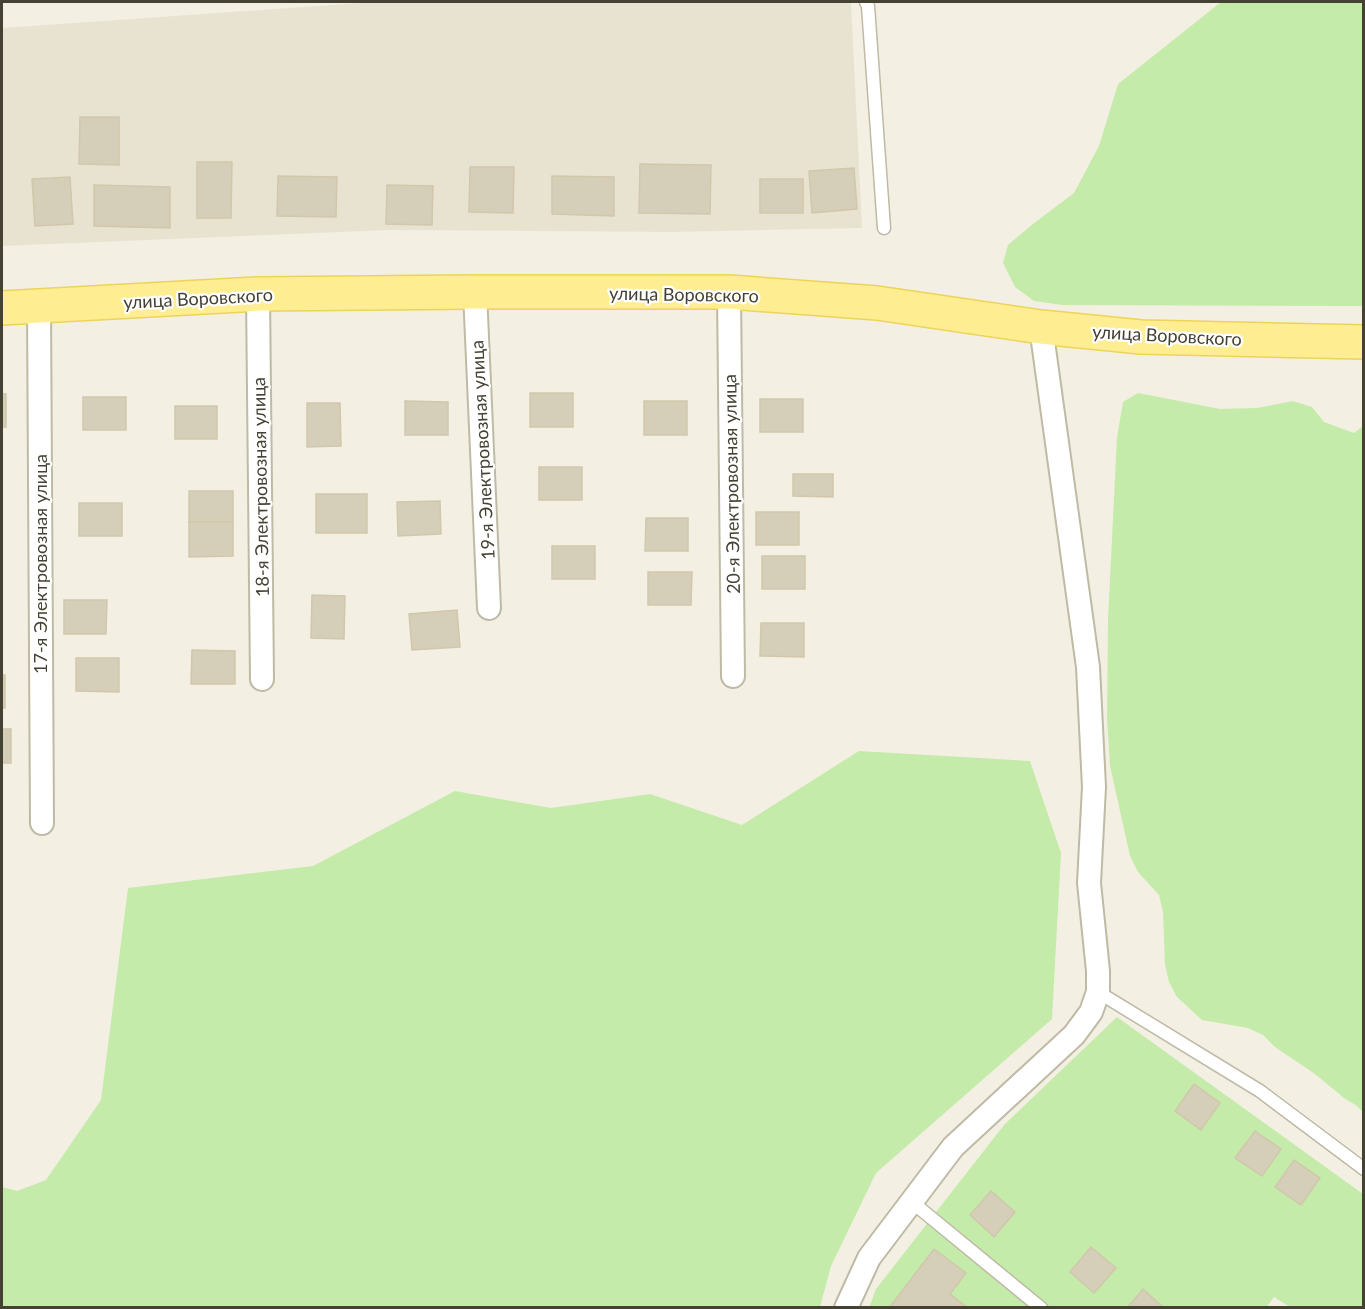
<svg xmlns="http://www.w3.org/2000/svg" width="1365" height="1309" font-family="Lato,sans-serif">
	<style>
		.residential { fill: #e8e3d1 }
		.green { fill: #c4eba9 }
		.building { fill: #d5ceb8; stroke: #d1c7ab; stroke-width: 1.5 }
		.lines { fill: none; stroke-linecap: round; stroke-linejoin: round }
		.lane-casing { stroke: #bfbaa5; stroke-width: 15 }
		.street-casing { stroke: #bfbaa5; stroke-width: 26 }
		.primary-casing { stroke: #ecd359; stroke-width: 36 }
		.lane { stroke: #fff; stroke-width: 12 }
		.street { stroke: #fff; stroke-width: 22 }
		.primary { stroke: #ffee91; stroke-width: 33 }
		.labels { text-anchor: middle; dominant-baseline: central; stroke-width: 4.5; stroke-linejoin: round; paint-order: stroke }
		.street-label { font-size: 18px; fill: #454133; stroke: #fff }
	</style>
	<rect width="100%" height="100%" fill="#f3f0e3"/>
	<polygon class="residential" points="375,2 851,2 862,228 672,232 390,230 2,246 2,28"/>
	<g class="green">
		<polygon points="1221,2 1363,2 1364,213 1362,232 1364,236 1363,306 1062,305 1034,301 1015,287 1003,263 1008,245 1033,224 1074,193 1099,146 1118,84"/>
		<polygon points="1138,393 1220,409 1257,408 1293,401 1312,407 1324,422 1354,433 1363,426 1363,1112 1357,1106 1344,1098 1315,1074 1275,1047 1263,1035 1248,1028 1202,1020 1177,997 1169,982 1165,965 1163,912 1159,895 1138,872 1130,856 1110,766 1107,718 1108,620 1117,437 1123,402"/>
		<polygon points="859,751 1030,761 1061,853 1052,1019 876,1173 831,1266 820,1307 2,1307 2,1187 17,1191 46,1180 101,1100 128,888 313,866 455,791 551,808 650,794 742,825"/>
		<polygon points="1117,1017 1363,1194 1363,1307 1290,1307 1274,1297 1266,1308 869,1308 876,1289 1004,1125"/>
	</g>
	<g class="building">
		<polygon points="80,117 119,117 119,165 79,164"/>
		<polygon points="197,162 232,162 231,218 197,218"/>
		<polygon points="640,164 711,165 710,214 639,213"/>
		<polygon points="470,167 514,167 513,213 469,212"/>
		<polygon points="854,168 857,209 812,213 809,171"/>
		<polygon points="278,176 337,177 336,217 277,216"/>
		<polygon points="552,176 614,177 614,216 552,214"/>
		<polygon points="70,177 73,224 35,226 32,179"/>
		<rect x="760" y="179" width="43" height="34"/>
		<polygon points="94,185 170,187 170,228 94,226"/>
		<polygon points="387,185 433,186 432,225 386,224"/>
		<rect x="530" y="393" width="43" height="34"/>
		<rect x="2" y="394" width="4" height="33"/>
		<rect x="83" y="397" width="43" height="33"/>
		<rect x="760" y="399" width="43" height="33"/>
		<polygon points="405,401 448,402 448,435 405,435"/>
		<rect x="644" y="401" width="43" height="34"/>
		<polygon points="307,403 340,403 341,446 307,447"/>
		<rect x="175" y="406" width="42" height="33"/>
		<rect x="539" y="467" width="43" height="33"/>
		<polygon points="793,474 833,474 833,497 793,496"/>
		<rect x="189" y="491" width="44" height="31"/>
		<rect x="316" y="494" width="51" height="39"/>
		<polygon points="440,501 441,534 398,536 397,502"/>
		<rect x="79" y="503" width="43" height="33"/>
		<rect x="756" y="512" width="43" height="33"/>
		<polygon points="646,518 688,518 688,551 645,551"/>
		<polygon points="189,522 233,522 233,556 189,557"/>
		<rect x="552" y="546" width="43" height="33"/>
		<rect x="762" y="556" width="43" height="33"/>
		<polygon points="648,572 692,572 691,605 648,605"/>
		<polygon points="312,595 345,596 344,639 311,638"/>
		<polygon points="64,600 107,600 106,634 64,634"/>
		<polygon points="457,610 460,647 412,650 409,614"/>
		<polygon points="761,623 804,623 804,657 760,656"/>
		<polygon points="192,650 235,651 235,684 191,684"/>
		<polygon points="76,658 119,658 119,692 76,691"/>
		<rect x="2" y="675" width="3" height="33"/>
		<rect x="2" y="729" width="9" height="34"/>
		<polygon points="1194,1084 1220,1103 1201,1130 1175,1111"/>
		<polygon points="1255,1131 1281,1149 1262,1176 1235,1158"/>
		<polygon points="1294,1160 1320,1178 1301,1205 1275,1187"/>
		<polygon points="991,1191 1015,1212 994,1237 970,1215"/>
		<polygon points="1091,1247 1116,1268 1094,1293 1070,1272"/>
		<polygon points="934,1249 966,1273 950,1294 968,1308 889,1308"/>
		<polygon points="1143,1289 1164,1308 1127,1308"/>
	</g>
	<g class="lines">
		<g class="lane-casing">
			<g id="lane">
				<polyline points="866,2 868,6 884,228"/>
				<polyline points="1098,992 1260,1091 1364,1169"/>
				<polyline points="912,1202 1041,1308"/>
			</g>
		</g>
		<g class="street-casing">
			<g id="street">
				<polyline points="475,292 489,608"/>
				<polyline points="729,292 733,676"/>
				<polyline points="258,294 262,679"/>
				<polyline points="39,306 42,823"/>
				<polyline points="846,1308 869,1258 953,1147 1074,1035 1091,1012 1098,992 1098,971 1089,883 1094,787 1088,667 1041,327"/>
			</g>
		</g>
		<g class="primary-casing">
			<polyline id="primary" points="2,308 258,294 475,292 729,292 877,303 1041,327 1141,337 1364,342"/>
		</g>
		<use href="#lane" class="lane"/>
		<use href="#street" class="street"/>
		<use href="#primary" class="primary"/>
	</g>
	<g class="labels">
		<g class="street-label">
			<text transform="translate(684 294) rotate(1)">улица Воровского</text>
			<text transform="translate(198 298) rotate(-3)">улица Воровского</text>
			<text transform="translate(1167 335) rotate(3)">улица Воровского</text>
			<text transform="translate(482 450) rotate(-93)">19-я Электровозная улица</text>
			<text transform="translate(731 484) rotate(-91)">20-я Электровозная улица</text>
			<text transform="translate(260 487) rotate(-91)">18-я Электровозная улица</text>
			<text transform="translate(40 564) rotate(-90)">17-я Электровозная улица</text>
		</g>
	</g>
	<rect width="1365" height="1309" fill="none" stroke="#454133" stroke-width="6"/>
</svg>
